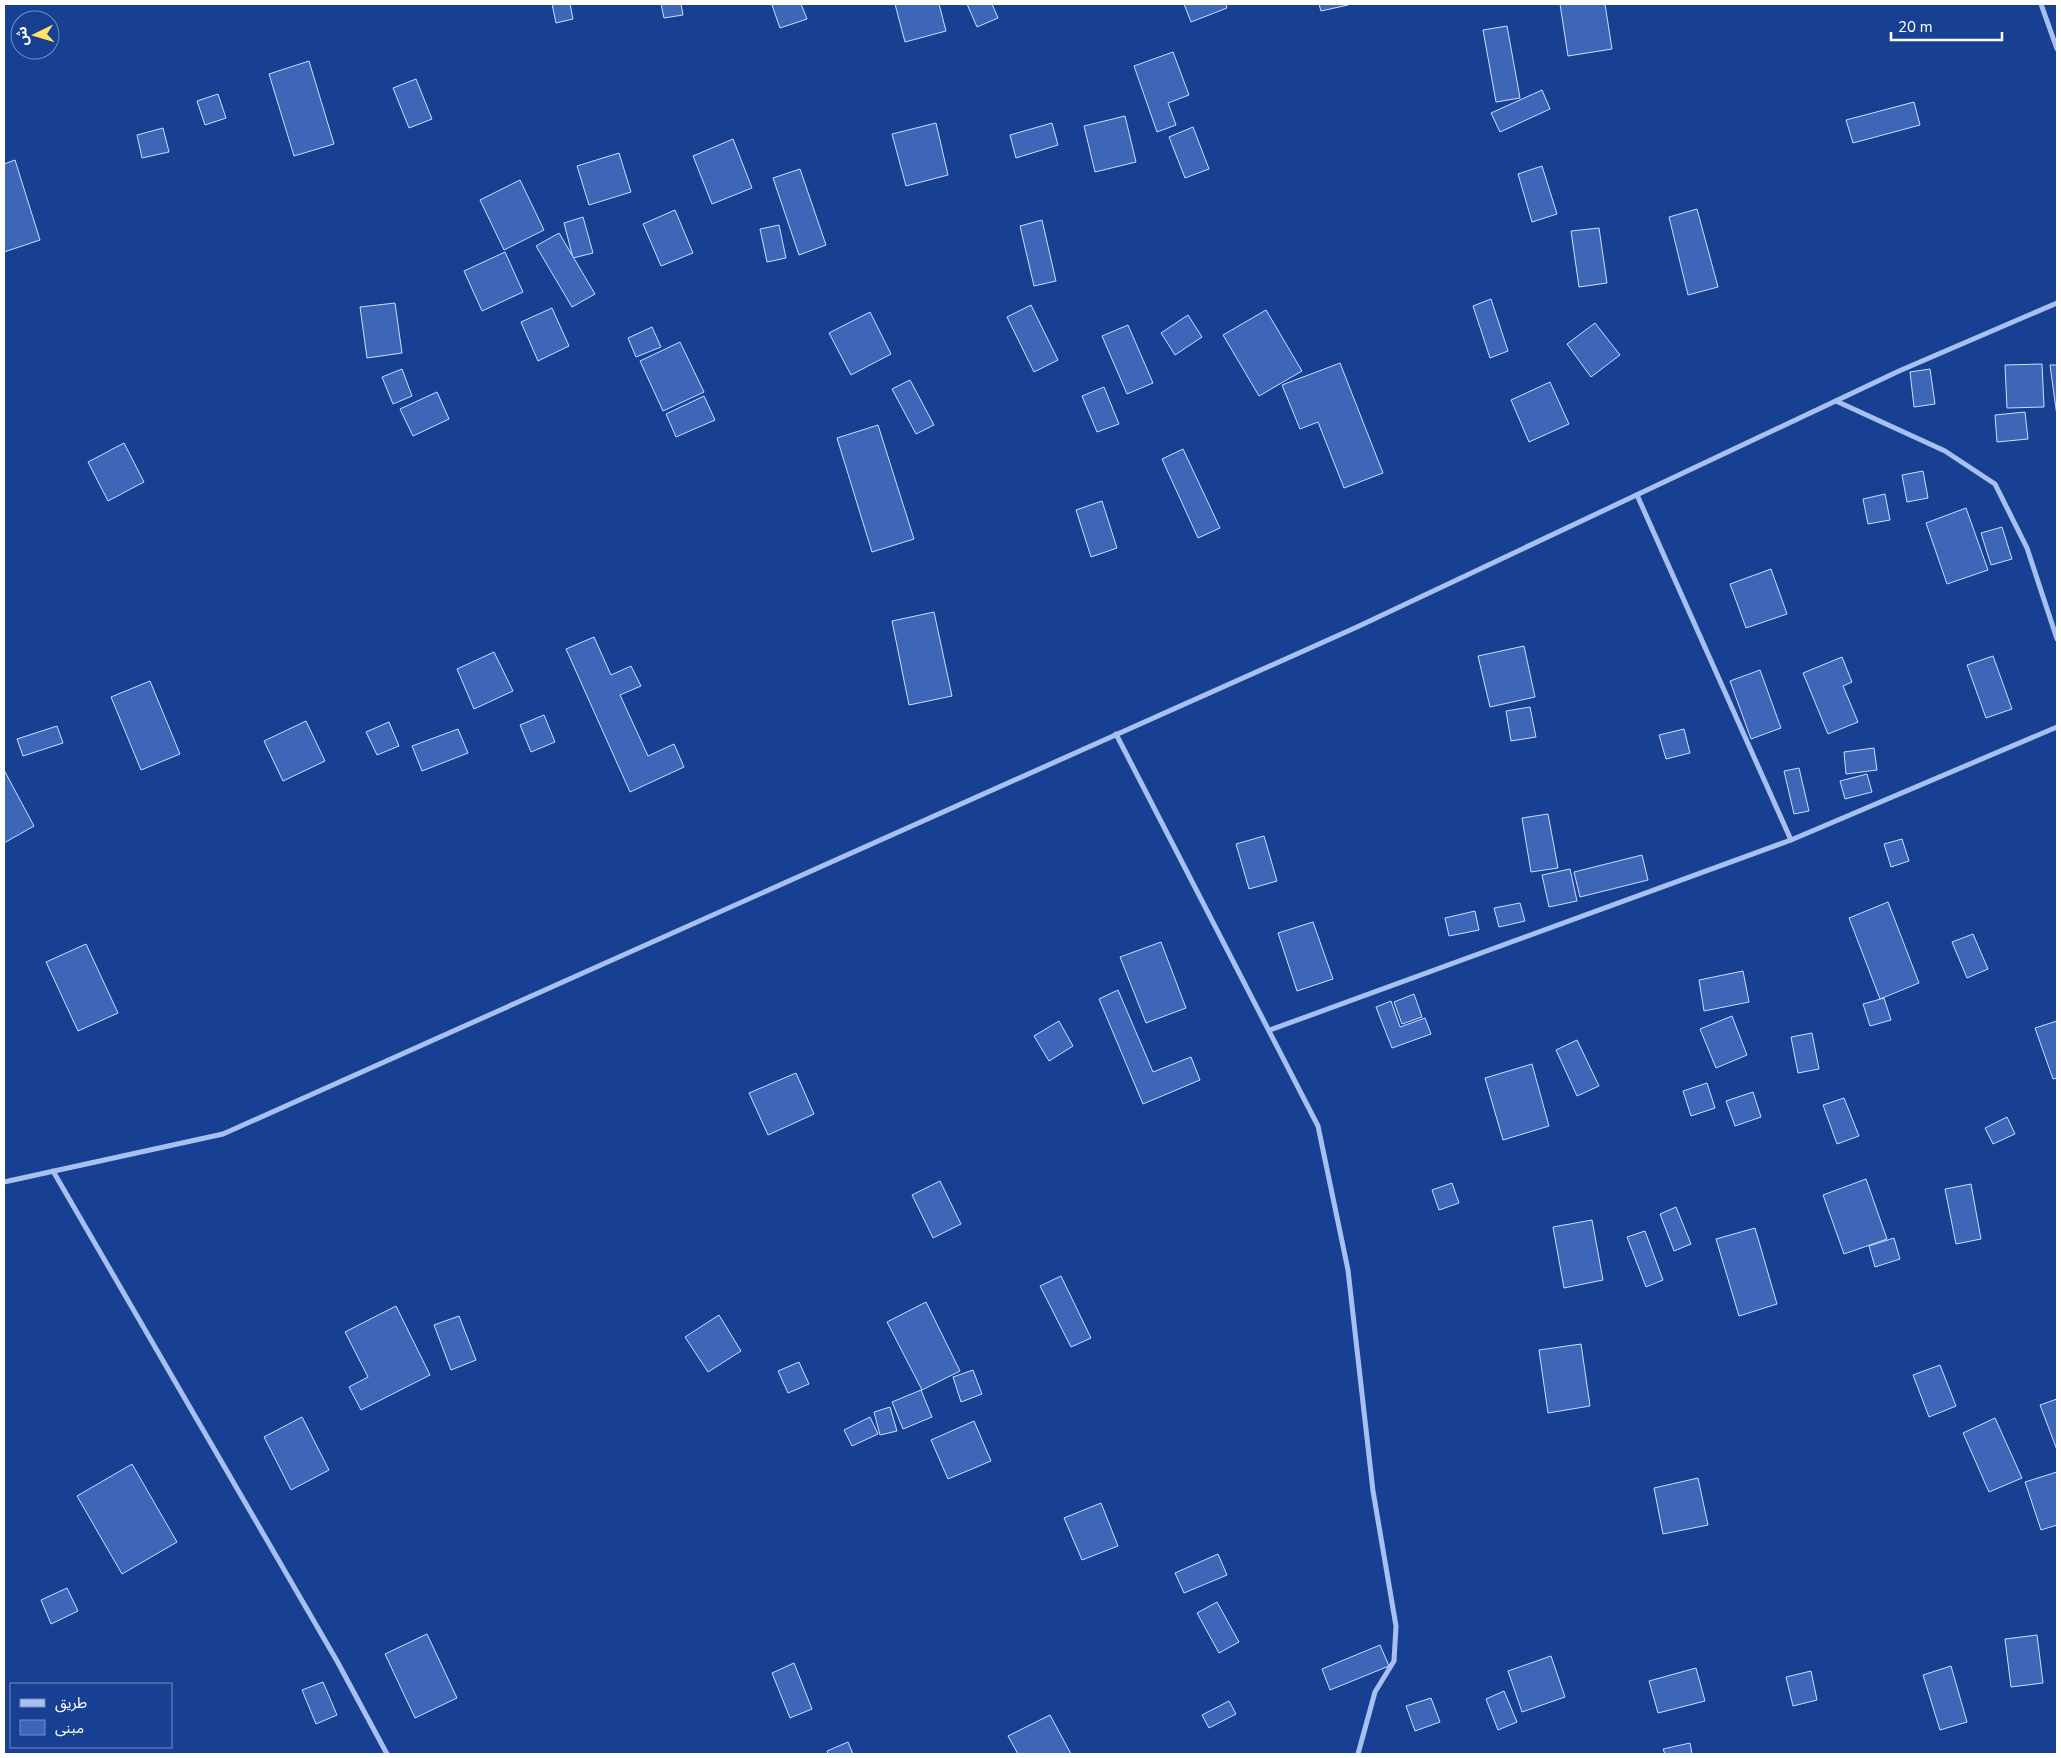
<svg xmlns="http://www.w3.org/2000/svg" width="2061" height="1758" font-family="'Nunito Sans','Noto Sans Arabic',sans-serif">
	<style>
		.building { fill: #3d66b8; stroke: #ceddfb }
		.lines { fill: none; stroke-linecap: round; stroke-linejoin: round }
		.minor { stroke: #a7c0f0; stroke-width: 5 }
	</style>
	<rect width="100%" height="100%" fill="#184092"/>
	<g class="building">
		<polygon points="552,4 570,4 573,19 556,23"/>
		<polygon points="661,4 681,4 683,15 664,18"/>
		<polygon points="776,4 801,4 807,19 780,28 772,5"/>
		<polygon points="895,4 939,4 946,31 905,42"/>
		<polygon points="967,4 992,4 998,18 977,27"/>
		<polygon points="1184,4 1226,4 1227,8 1191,22"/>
		<polygon points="1319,4 1348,4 1348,5 1321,11"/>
		<polygon points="1560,4 1605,4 1612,49 1568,56"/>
		<polygon points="1507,26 1520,98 1496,102 1483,30"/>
		<polygon points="1173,52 1189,95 1168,103 1176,125 1157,132 1134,66"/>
		<polygon points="309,61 334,144 294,156 269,74"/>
		<polygon points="416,79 432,119 409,128 393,88"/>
		<polygon points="1542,90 1550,109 1500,132 1491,113"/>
		<polygon points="218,94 226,118 205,125 197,101"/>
		<polygon points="1914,102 1920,125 1853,143 1846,120"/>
		<polygon points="1125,116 1136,162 1095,172 1084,126"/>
		<polygon points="936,123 948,175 906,186 892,134"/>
		<polygon points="1052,123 1058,145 1016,158 1010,135"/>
		<polygon points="1193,127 1209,169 1185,178 1169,137"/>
		<polygon points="163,128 169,152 142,158 137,135"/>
		<polygon points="733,139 752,188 712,204 693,156"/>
		<polygon points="619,153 631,192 589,205 577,166"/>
		<polygon points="15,160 40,240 4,252 4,164"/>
		<polygon points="1542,166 1557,214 1532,222 1518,174"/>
		<polygon points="800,169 826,245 799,255 773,178"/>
		<polygon points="520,180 544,230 504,250 480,200"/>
		<polygon points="1697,209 1718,287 1688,295 1669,217"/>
		<polygon points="675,210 693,253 661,266 643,224"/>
		<polygon points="583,217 593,253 573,258 564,223"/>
		<polygon points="1042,220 1056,281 1034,286 1020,226"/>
		<polygon points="779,225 786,258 767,262 760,229"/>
		<polygon points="1599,228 1607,283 1579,287 1571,231"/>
		<polygon points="559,233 595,294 572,307 536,246"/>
		<polygon points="505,252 523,292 482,311 464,271"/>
		<polygon points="1491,299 1508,351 1490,358 1473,306"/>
		<polygon points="395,303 402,353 367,358 360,307"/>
		<polygon points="1031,305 1058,360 1034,372 1007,317"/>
		<polygon points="552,308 569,346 538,361 521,322"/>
		<polygon points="1266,310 1302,371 1259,396 1223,335"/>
		<polygon points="870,312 891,354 851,375 829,333"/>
		<polygon points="1188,315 1202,337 1175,355 1161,333"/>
		<polygon points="1595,323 1620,355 1591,377 1567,344"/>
		<polygon points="1128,325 1153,383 1127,394 1102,336"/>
		<polygon points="652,327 661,347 636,357 628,338"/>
		<polygon points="680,342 704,392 663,411 640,361"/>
		<polygon points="1340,363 1383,473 1344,488 1318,422 1300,429 1282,385"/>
		<polygon points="2042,364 2044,407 2007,408 2005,365"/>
		<polygon points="2050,365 2057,365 2057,416"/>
		<polygon points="402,369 412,396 393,404 382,377"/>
		<polygon points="1930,369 1935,404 1914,407 1910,372"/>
		<polygon points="910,380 934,425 916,434 892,389"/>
		<polygon points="1550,382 1569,424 1529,442 1511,400"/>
		<polygon points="1104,387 1119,424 1097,432 1082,396"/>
		<polygon points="437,392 449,419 413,436 400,409"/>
		<polygon points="704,396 715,420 676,437 666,414"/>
		<polygon points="2025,412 2028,439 1997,442 1995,415"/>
		<polygon points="878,425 914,539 872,552 837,438"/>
		<polygon points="124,443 144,482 108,501 88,462"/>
		<polygon points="1183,449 1220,528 1198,538 1162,459"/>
		<polygon points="1923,471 1928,498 1907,502 1902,475"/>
		<polygon points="1885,494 1890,520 1868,524 1863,499"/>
		<polygon points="1102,501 1117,548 1091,557 1076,510"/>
		<polygon points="1966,508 1988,570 1947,584 1926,523"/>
		<polygon points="2002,527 2012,559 1991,565 1981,533"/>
		<polygon points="1771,569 1787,614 1746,628 1730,584"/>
		<polygon points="934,612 952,696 909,705 892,621"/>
		<polygon points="594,637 611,675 631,666 641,686 620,695 648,756 674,744 684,767 630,792 566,649"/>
		<polygon points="1524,646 1535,697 1490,707 1478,656"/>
		<polygon points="494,652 513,691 474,709 457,669"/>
		<polygon points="1993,656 2012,709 1986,718 1967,665"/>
		<polygon points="1842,657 1852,682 1843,686 1858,722 1828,734 1803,673"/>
		<polygon points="1760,670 1781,728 1751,739 1730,681"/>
		<polygon points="150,681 180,754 141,770 111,697"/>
		<polygon points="1530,707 1536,737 1511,741 1506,711"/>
		<polygon points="544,715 555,742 531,752 520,725"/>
		<polygon points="306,721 325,761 283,781 264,741"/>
		<polygon points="389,722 399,746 377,755 366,732"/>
		<polygon points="57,726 63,743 23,756 17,739"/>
		<polygon points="458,729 468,753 422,771 412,746"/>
		<polygon points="1684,729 1690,753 1666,759 1659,735"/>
		<polygon points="1874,748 1877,770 1846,774 1844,752"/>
		<polygon points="1799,768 1809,811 1794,814 1784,771"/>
		<polygon points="4,770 34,826 4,843"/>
		<polygon points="1867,774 1872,792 1845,799 1840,781"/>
		<polygon points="1548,814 1558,868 1531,872 1522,818"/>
		<polygon points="1264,836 1277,881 1249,889 1236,844"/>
		<polygon points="1902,839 1909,861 1891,867 1884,844"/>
		<polygon points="1642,855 1648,880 1580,897 1574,872"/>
		<polygon points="1570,869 1577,901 1549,907 1542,875"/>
		<polygon points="1888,902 1919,983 1880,999 1849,918"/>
		<polygon points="1520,903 1525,921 1499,927 1494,908"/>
		<polygon points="1475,911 1479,930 1449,936 1445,918"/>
		<polygon points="1313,922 1333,979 1297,991 1278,933"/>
		<polygon points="1973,934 1988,969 1967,978 1952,942"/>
		<polygon points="1161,942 1186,1008 1146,1023 1120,957"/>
		<polygon points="86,944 118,1013 78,1031 46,962"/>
		<polygon points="1743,971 1749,1002 1704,1011 1699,980"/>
		<polygon points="1118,990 1153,1072 1191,1057 1200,1080 1143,1104 1099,999"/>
		<polygon points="1414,994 1422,1017 1402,1024 1394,1002"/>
		<polygon points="1884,998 1891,1020 1870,1026 1863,1004"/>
		<polygon points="1391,1001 1400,1027 1425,1018 1431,1034 1392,1048 1376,1007"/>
		<polygon points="1732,1016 1747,1055 1716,1068 1700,1029"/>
		<polygon points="1059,1021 1073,1046 1049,1061 1034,1036"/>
		<polygon points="2057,1021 2057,1078 2053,1079 2035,1028"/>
		<polygon points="1812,1033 1819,1069 1798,1073 1791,1037"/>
		<polygon points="1577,1040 1599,1086 1577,1096 1556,1050"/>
		<polygon points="1532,1064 1549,1126 1503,1140 1485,1078"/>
		<polygon points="796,1073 814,1114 768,1135 749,1093"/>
		<polygon points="1707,1083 1715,1108 1691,1116 1683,1091"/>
		<polygon points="1753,1092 1761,1117 1735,1126 1726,1101"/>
		<polygon points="1844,1098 1859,1136 1837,1144 1823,1105"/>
		<polygon points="2007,1117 2015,1134 1993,1144 1985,1128"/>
		<polygon points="1866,1179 1887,1239 1844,1254 1823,1195"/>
		<polygon points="940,1181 961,1224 933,1238 912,1195"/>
		<polygon points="1452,1183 1459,1203 1439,1210 1432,1190"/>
		<polygon points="1971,1184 1981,1239 1956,1244 1945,1189"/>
		<polygon points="1676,1207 1691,1244 1674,1251 1660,1214"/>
		<polygon points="1592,1220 1603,1280 1564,1288 1553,1227"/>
		<polygon points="1755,1228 1777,1304 1739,1316 1716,1239"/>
		<polygon points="1645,1231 1663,1280 1646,1287 1627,1237"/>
		<polygon points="1894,1238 1900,1259 1875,1267 1869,1246"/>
		<polygon points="1061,1276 1091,1338 1071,1347 1040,1286"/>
		<polygon points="926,1302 960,1371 922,1390 887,1322"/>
		<polygon points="396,1306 430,1375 361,1410 349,1387 368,1377 345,1332"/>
		<polygon points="719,1315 741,1351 708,1372 685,1337"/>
		<polygon points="459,1316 476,1360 451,1370 434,1325"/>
		<polygon points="1581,1344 1590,1406 1548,1413 1539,1350"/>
		<polygon points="799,1362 809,1384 788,1393 778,1371"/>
		<polygon points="1940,1365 1956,1406 1929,1417 1913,1375"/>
		<polygon points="973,1370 982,1394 961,1402 953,1377"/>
		<polygon points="921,1390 932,1417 903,1429 892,1402"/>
		<polygon points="2057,1399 2057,1450 2040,1405"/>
		<polygon points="890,1407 897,1431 880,1435 874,1412"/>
		<polygon points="302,1417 329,1470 291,1490 264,1437"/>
		<polygon points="870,1417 878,1434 852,1446 844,1430"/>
		<polygon points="1995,1418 2022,1478 1989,1492 1963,1433"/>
		<polygon points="974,1421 991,1461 948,1479 931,1440"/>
		<polygon points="132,1464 177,1542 122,1574 77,1496"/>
		<polygon points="2057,1472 2057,1525 2041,1530 2025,1482"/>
		<polygon points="1698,1478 1708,1525 1663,1534 1654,1488"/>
		<polygon points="1101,1503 1118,1546 1082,1560 1064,1518"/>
		<polygon points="1218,1554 1227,1575 1184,1593 1175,1573"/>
		<polygon points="67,1588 78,1611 51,1624 41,1600"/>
		<polygon points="1217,1602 1239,1642 1219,1653 1197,1613"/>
		<polygon points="427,1634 457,1698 415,1718 385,1654"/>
		<polygon points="2037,1635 2043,1683 2011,1687 2005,1639"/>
		<polygon points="1380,1645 1389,1666 1330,1690 1322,1669"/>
		<polygon points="1551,1656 1565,1697 1522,1712 1508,1671"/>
		<polygon points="794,1663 812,1709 790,1718 772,1673"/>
		<polygon points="1951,1666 1967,1722 1940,1730 1923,1675"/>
		<polygon points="1696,1668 1705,1701 1658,1713 1649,1681"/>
		<polygon points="1811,1671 1817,1700 1793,1706 1786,1677"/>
		<polygon points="323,1682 337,1715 316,1724 302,1690"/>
		<polygon points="1504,1691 1517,1722 1498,1730 1486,1699"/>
		<polygon points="1431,1698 1440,1722 1415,1731 1406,1706"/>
		<polygon points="1229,1701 1236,1714 1209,1728 1202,1715"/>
		<polygon points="1050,1715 1071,1754 1018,1754 1008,1736"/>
		<polygon points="848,1742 853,1754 828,1754 827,1751"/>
		<polygon points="1690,1743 1692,1754 1665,1754 1663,1749"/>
	</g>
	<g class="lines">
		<g class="minor">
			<polyline points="2041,4 2057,49"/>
			<polyline points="1836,401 1945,451 1995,484 2027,548 2057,639"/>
			<polyline points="1637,495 1791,840"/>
			<polyline points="1116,734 1318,1126 1348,1270 1373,1491 1396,1626 1394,1661 1375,1692 1358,1754"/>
			<polyline points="1270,1030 1791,840 2057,727"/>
			<polyline points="53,1171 337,1661 387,1754"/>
			<polyline points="4,1182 223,1134 1357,627 1899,371 2057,303"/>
		</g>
	</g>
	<rect width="2061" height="1758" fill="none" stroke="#ffffff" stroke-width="10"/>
	<rect x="10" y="1683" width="162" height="65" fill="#184092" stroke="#748cbe"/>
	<rect x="20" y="1699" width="25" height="8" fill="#a7c0f0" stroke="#748cbe"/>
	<text x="55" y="1708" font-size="15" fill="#ffffff">طريق</text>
	<rect x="20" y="1720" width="25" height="15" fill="#3d66b8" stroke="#748cbe"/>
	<text x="55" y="1733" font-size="15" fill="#ffffff">مبنى</text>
	<g transform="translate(35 35) rotate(265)"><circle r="24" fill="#184092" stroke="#748cbe"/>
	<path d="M0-4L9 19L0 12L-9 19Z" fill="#ffe366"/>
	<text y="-8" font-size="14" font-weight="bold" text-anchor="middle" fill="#ffffff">ش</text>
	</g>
	<path d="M1891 32v8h111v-8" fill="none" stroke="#ffffff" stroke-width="2.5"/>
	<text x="1898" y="32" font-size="15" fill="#ffffff" stroke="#184092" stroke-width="4" paint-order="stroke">20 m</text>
</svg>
